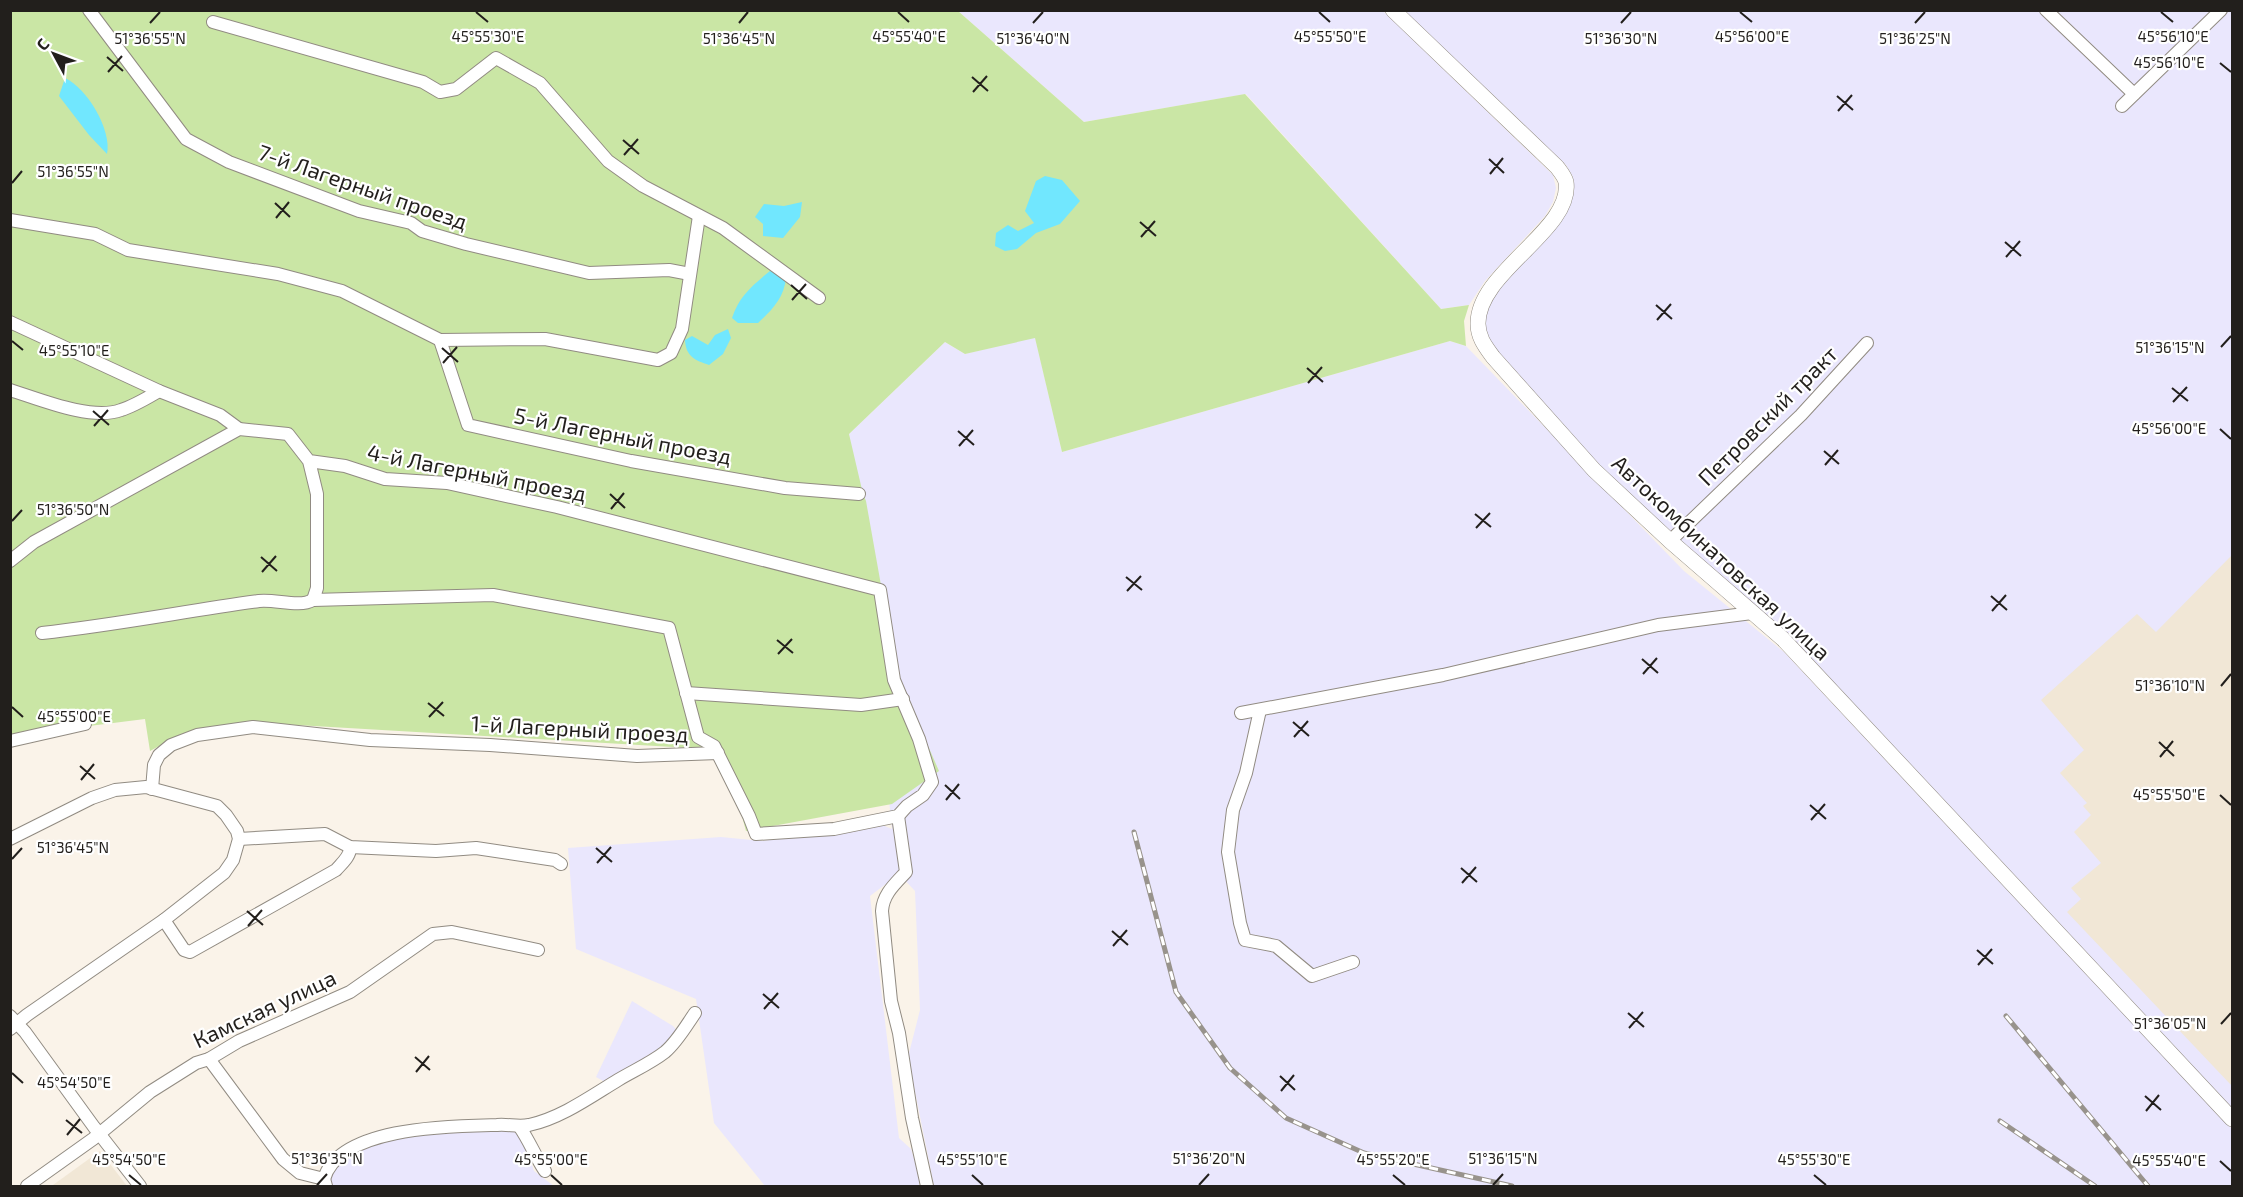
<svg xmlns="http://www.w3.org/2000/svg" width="2243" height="1197" font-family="'Exo 2',sans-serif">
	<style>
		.industrial { fill: #eae7fd }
		.built { fill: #f1e7d6 }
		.green { fill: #cae6a5 }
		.water { fill: #71e7fe }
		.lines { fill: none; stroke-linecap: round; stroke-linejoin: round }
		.minor-casing { stroke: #918b82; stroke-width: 14 }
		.tertiary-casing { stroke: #918b82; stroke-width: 16 }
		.minor { stroke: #fff; stroke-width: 12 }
		.tertiary { stroke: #fff; stroke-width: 15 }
		.rail-casing { stroke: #98938c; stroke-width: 5 }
		.rail { stroke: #fff; stroke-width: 3; stroke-dasharray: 9; stroke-linecap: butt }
		.ticks { fill: none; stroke: #221f1c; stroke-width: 2 }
		.labels { text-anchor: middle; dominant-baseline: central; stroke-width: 4.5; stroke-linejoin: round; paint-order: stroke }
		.street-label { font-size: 22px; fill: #221f1c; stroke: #fff }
		.ticks-label { font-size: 15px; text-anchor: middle; fill: #221f1c; stroke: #fff; stroke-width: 4.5; stroke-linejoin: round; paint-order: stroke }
	</style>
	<rect width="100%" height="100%" fill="#faf3e9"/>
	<g class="industrial">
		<polygon points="958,11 1383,11 1553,175 1556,188 1553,202 1545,216 1485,281 1469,305 1441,309 1246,94 1084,122"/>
		<polygon points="1400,11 2232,11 2232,1111 1765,614 1738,593 1616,484 1486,338 1484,318 1494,296 1573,186 1573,177 1566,165 1492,94"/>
		<polygon points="1035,337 1062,452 1450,341 1466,346 1684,571 1784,652 2232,1129 2232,1186 934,1186 908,1057 920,1010 915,891 899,874 870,896 899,1138 911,1149 919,1175 919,1186 765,1186 714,1123 696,999 576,949 568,848 721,837 762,841 882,825 892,829 889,800 894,671 849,434 945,342 965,354"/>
		<polygon points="632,1001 673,1026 679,1033 664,1049 605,1082 596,1077"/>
		<polygon points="499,1128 517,1131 523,1138 534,1171 554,1186 329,1186 329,1173 342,1159 384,1138"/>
	</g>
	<g class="built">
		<polygon points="2232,555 2232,1086 2067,912 2081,899 2071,888 2101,863 2074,832 2091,815 2083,806 2087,803 2060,773 2084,750 2041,700 2137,614 2156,632"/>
		<polygon points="100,1151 127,1186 54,1186 53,1185"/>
	</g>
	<polygon class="green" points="11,11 958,11 1084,122 1245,94 1441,309 1469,305 1464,321 1466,346 1450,341 1062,452 1035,338 965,354 945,342 849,434 863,494 866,501 897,675 939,771 892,804 746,831 724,750 246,722 181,734 150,751 145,719 89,726 11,742"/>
	<g class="water">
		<path d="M65,78C87,88 112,130 107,154L89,135L59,96Z"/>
		<polygon points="1045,176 1062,180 1080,201 1060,224 1036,233 1017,249 1005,251 995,246 996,233 1008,225 1018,231 1034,223 1025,211 1036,181"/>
		<polygon points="802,202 800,217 783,238 763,236 763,224 755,217 764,204 784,206"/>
		<path d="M770,271L786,278C784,298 772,310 758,323H738L732,318C739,296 753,285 770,271Z"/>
		<path d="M728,329L731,338L723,354L709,365C695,360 686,357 685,340L692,336L708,345L715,335Z"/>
	</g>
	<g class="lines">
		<g class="minor-casing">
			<g id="minor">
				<polyline points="89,10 186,139 229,162 359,211 411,223 422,231 466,244 589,273 669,270 690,274"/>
				<polyline points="2046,10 2134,94"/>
				<polyline points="213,22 423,82 440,92 456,89 496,58 540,83 608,161 643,186 723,228 819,298"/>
				<polyline points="2122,106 2221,10"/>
				<polyline points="10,220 95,234 128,250 278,274 342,291 440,340 545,339 658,360 671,353 682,329 699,216"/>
				<polyline points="10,322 159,391 220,415 239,429"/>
				<polyline points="440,340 468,425 631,461 785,488 859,494"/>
				<path d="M10,390C39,399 91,421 121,410C134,406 147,398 159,391"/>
				<polyline points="1670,541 1801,415 1867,343"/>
				<polyline points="10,561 34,542 239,429 288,434 309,461 317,494 317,588 313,600 493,595 669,628 698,737 714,746 749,816 756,834 834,829 898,816 907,806 923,795 932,782 919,739 894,680 880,590 557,507 447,483 385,479 345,466 309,461"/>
				<path d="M42,633C115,625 186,611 259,601C276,599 299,608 313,600"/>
				<polyline points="686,693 861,705 903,699"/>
				<polyline points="1260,710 1246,773 1233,810 1228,852 1240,923 1245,940 1276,946 1312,976 1353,962"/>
				<polyline points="1241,713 1443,675 1658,625 1752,613"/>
				<polyline points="10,741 85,724"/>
				<polyline points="152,789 154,765 159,755 171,745 197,735 253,727 370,740 490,745 637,756 718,753"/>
				<path d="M898,816L906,872C895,884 883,894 882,911L891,1001L899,1033L912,1118L927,1186"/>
				<polyline points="10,839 92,798 115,790 146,787 217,806 226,815 237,831 239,839 233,860 224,873 164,920 27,1015 10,1029"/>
				<polyline points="239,839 325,834 350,847 436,851 476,848 555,860 561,864"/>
				<path d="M164,920L184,950L190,952L336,870C341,864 351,856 350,847"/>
				<polyline points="10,1016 25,1032 94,1127 140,1186"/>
				<polyline points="209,1059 283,1159 300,1173 324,1179 326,1186"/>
				<path d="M519,1126C529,1140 535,1156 545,1171"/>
				<path d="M324,1179C339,1126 453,1126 497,1125C508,1124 518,1127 529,1125C561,1118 590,1097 618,1080C633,1071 651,1063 665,1052C677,1042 686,1026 695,1013"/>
				<polyline points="27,1186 93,1139 150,1092 196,1063 209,1059 239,1041 350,992 433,934 452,932 538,950"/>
			</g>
		</g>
		<g class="tertiary-casing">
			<path id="tertiary" d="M1393,10L1557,167C1560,171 1565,177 1566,182C1573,230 1477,272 1478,324C1478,337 1485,346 1493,357L1594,470L1670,541L1783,639L2232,1119"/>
		</g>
		<use href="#minor" class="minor"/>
		<use href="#tertiary" class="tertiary"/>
		<g class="rail-casing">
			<g id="rail">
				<polyline points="1134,832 1176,992 1230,1068 1286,1118 1364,1153 1512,1186"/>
				<polyline points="2006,1016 2148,1186"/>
				<polyline points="2000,1121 2095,1186"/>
			</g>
		</g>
		<use href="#rail" class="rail"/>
	</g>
	<path class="ticks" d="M476,12L488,22M898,12L909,22M1319,12L1330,22M1740,12L1752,22M2161,12L2173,22M150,23L160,12M739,23L748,12M1033,23L1043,12M1621,23L1631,12M1915,23L1925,12M107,57L123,71M2220,63L2231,72M108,72L122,56M972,77L988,91M973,92L987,76M1837,96L1853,110M1838,111L1852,95M623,140L639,154M624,155L638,139M1489,159L1504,173M1490,174L1503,158M12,183L22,171M275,203L290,217M276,218L289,202M1140,222L1156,236M1141,237L1155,221M2005,242L2021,256M2006,257L2020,241M791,285L807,299M792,300L806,284M1656,305L1672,319M1657,320L1671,304M12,341L23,350M2221,347L2231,336M442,348L458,362M443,363L457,347M1307,368L1323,382M1308,383L1322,367M2172,388L2188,401M2173,402L2187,387M93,411L109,425M94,426L108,410M2220,429L2231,439M958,431L974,445M959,446L973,430M1824,451L1839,464M1825,465L1838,450M610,494L625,508M611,509L624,493M1475,514L1491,527M12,521L22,510M1476,528L1490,513M261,557L277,571M262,572L276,556M1126,577L1142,590M1127,591L1141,576M1991,596L2007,610M1992,611L2006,595M777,640L793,653M778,654L792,639M1642,659L1658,673M1643,674L1657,658M2221,686L2231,674M428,703L444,716M12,707L23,717M429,717L443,702M1293,722L1309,736M1294,737L1308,721M2159,742L2174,756M2160,757L2173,741M80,766L95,779M81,780L94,764M945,785L960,799M2220,795L2231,805M946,800L959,784M1810,805L1826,819M1811,820L1825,804M596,848L612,862M12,859L22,848M597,863L611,847M1461,868L1477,882M1462,883L1476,867M247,911L263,925M248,926L262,910M1112,931L1128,945M1113,946L1127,930M1977,950L1993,964M1978,965L1992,949M763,994L779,1008M764,1009L778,993M1628,1013L1644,1027M2221,1024L2231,1013M1629,1028L1643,1012M415,1057L430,1070M416,1072L429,1056M12,1073L23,1083M1280,1076L1295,1090M1281,1091L1294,1075M2145,1096L2161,1110M2146,1111L2159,1095M66,1120L82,1133M67,1135L80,1119M2220,1161L2231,1171M129,1175L141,1185M551,1175L562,1185M972,1175L983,1185M1393,1175L1405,1185M1814,1175L1826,1185M317,1185L327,1174M1199,1185L1209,1174M1493,1185L1503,1174"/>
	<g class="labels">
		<g class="street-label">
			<text transform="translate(363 186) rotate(19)">7-й Лагерный проезд</text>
			<text transform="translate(1767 415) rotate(-45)">Петровский тракт</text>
			<text transform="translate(623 435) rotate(11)">5-й Лагерный проезд</text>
			<text transform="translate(477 472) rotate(11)">4-й Лагерный проезд</text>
			<text transform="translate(1722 557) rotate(43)">Автокомбинатовская улица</text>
			<text transform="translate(580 728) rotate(3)">1-й Лагерный проезд</text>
			<text transform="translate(264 1008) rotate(-25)">Камская улица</text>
		</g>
	</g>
	<g class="ticks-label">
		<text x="488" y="42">45°55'30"E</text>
		<text x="909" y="42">45°55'40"E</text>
		<text x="1330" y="42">45°55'50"E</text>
		<text x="1752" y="42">45°56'00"E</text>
		<text x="2173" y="42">45°56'10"E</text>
		<text x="150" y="44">51°36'55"N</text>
		<text x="739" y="44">51°36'45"N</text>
		<text x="1033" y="44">51°36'40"N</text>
		<text x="1621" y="44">51°36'30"N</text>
		<text x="1915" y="44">51°36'25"N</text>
		<text x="2169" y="68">45°56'10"E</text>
		<text x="73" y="177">51°36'55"N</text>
		<text x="2170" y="353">51°36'15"N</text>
		<text x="74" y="356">45°55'10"E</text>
		<text x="2169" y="434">45°56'00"E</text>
		<text x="73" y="515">51°36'50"N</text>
		<text x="2170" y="691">51°36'10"N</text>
		<text x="74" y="722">45°55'00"E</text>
		<text x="2169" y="800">45°55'50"E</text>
		<text x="73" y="853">51°36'45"N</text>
		<text x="2170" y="1029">51°36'05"N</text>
		<text x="74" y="1088">45°54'50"E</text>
		<text x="327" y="1164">51°36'35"N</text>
		<text x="1209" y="1164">51°36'20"N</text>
		<text x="1503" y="1164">51°36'15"N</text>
		<text x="129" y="1165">45°54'50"E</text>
		<text x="551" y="1165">45°55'00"E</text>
		<text x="972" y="1165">45°55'10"E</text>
		<text x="1393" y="1165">45°55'20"E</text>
		<text x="1814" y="1165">45°55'30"E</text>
		<text x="2169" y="1166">45°55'40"E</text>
	</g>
	<rect width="2243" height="1197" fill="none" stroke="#221f1c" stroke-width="24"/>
	<g transform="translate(54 54) rotate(311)" stroke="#ffffff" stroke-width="4.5" paint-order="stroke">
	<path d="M0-4.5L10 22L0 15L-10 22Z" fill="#221f1c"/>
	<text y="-9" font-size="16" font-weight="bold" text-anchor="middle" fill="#221f1c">С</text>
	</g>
</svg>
